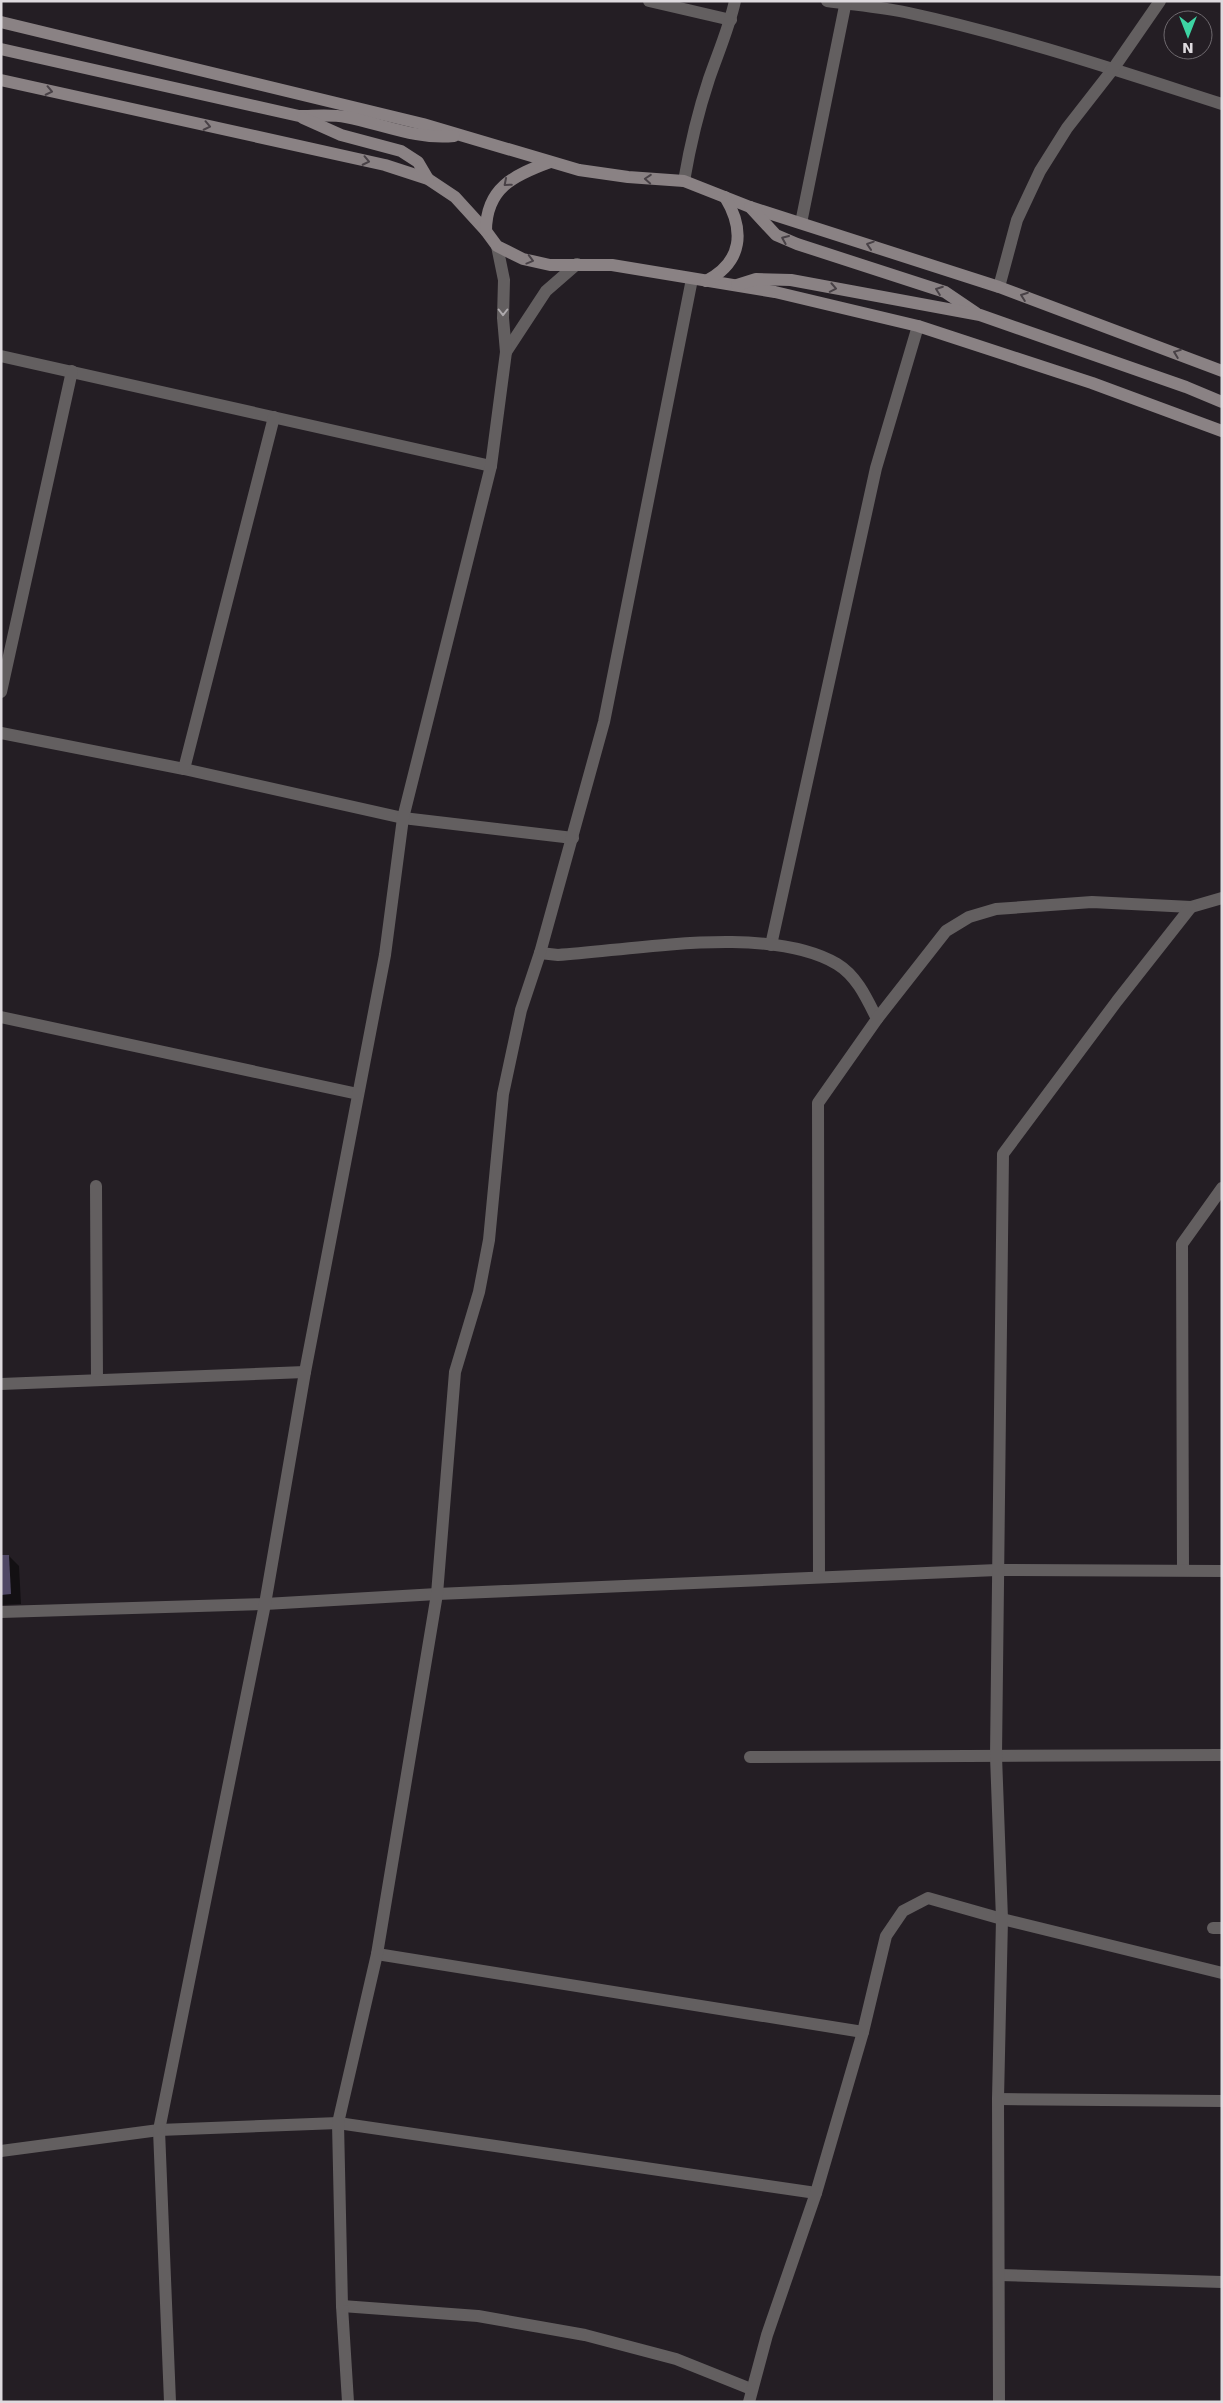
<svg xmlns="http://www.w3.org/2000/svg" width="1223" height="2403" font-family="'DejaVu Sans',sans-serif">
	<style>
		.shadow { fill: #0007 }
		.building { fill: #504865 }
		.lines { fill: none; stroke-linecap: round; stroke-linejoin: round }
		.minor { stroke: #635f60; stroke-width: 12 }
		.secondary { stroke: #8a8284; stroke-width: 12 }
		.oneway { stroke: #484146 }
		.oneway2 { stroke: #ada9ac }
	</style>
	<rect width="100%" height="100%" fill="#241e24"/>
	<polygon class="shadow" points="1,1556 9,1556 19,1566 21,1604 1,1605"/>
	<polygon class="building" points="1,1555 9,1555 11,1594 1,1595"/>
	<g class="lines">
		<g class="minor">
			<polyline points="649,1 731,20"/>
			<path d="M827,1C854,5 882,7 909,13C1015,36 1119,71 1222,104"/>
			<path d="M684,181C690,146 698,112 709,79C718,53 729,28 735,1"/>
			<polyline points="801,223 846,1"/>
			<polyline points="999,287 1017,220 1040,171 1067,128 1113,69 1160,1"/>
			<polyline points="506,352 546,291 577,264"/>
			<polyline points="1,356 491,466"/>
			<polyline points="1,692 72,371"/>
			<polyline points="1,733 184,769 403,818 573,838"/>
			<polyline points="184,769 274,417"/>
			<polyline points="771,945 876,468 918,326"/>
			<path d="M540,953L558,955C635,950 769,924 837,964C857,976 867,999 877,1019"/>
			<polyline points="1,1017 358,1094"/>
			<polyline points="96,1186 97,1380"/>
			<polyline points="1,1384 305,1372"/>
			<polyline points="1183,1570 1182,1244 1222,1188"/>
			<polyline points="819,1577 818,1103 877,1019 946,931 969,917 996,909 1092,902 1191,907 1222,898"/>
			<polyline points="1,1612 265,1604 437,1594 997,1570 1222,1571"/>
			<polyline points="750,1757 1222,1755"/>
			<polyline points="1213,1928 1222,1928"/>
			<polyline points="377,1954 863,2032"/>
			<polyline points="998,2099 1222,2101"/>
			<polyline points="1,2151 159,2130 338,2123 816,2193"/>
			<polyline points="999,2275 1222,2282"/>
			<polyline points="342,2306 478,2316 585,2335 676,2359 751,2389"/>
			<polyline points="170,2402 159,2130 265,1604 305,1372 385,955 403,818 491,466 506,352 503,318 504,280 497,246"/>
			<polyline points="348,2402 342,2306 338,2123 377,1954 437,1594 455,1372 479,1292 489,1240 503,1094 521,1010 540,953 604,722 692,279"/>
			<polyline points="749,2402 767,2335 816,2193 863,2032 886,1936 903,1911 928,1898 1002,1919 1222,1973"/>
			<polyline points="999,2402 998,2099 1002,1919 996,1756 1003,1154 1117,1001 1191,907"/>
		</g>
		<g class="secondary">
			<polyline points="1,22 423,124 579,170 628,177 684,181 750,207 999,287 1222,371"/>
			<path d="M1,49L299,116C314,116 331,114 346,117C382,124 417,140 454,136"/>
			<polyline points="1,80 385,165 428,179 455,197 486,231 497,246 523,259 550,265 612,265 775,292 918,326 1092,383 1222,431"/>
			<polyline points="303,118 341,135 401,151 418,162 428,179"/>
			<polyline points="750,207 776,235 797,244 945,292 976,313"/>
			<path d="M486,231C486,188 514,175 550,162"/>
			<path d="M706,281C743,262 745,230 725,197"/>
			<polyline points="737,285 756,279 791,280 980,315 1186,387 1222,402"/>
		</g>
	</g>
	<defs><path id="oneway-chevron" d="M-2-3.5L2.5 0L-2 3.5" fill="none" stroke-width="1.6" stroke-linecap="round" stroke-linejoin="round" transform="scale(1.25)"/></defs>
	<g class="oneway">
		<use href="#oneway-chevron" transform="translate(49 91) rotate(12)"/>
		<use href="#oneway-chevron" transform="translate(207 126) rotate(12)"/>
		<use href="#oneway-chevron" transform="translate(366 161) rotate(12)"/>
		<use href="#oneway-chevron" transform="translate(648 179) rotate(-176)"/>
		<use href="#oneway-chevron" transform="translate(507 183) rotate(139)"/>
		<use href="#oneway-chevron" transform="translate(785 239) rotate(-157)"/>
		<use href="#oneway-chevron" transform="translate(870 245) rotate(-162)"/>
		<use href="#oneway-chevron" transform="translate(530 260) rotate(15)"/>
		<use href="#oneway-chevron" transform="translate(833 288) rotate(11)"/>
		<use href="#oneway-chevron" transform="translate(939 290) rotate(-160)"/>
		<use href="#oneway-chevron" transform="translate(1024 296) rotate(-160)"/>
		<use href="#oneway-chevron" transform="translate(1177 353) rotate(-159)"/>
	</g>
	<use class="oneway2" href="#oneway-chevron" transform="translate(503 312) rotate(90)"/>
	<rect width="1223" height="2403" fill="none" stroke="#dedade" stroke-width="5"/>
	<g transform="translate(1188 35) rotate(180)"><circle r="24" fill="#241e24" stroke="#6e696e"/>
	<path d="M0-4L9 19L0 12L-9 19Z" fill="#3dd4a3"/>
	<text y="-8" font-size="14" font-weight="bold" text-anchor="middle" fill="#dedade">N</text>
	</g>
</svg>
